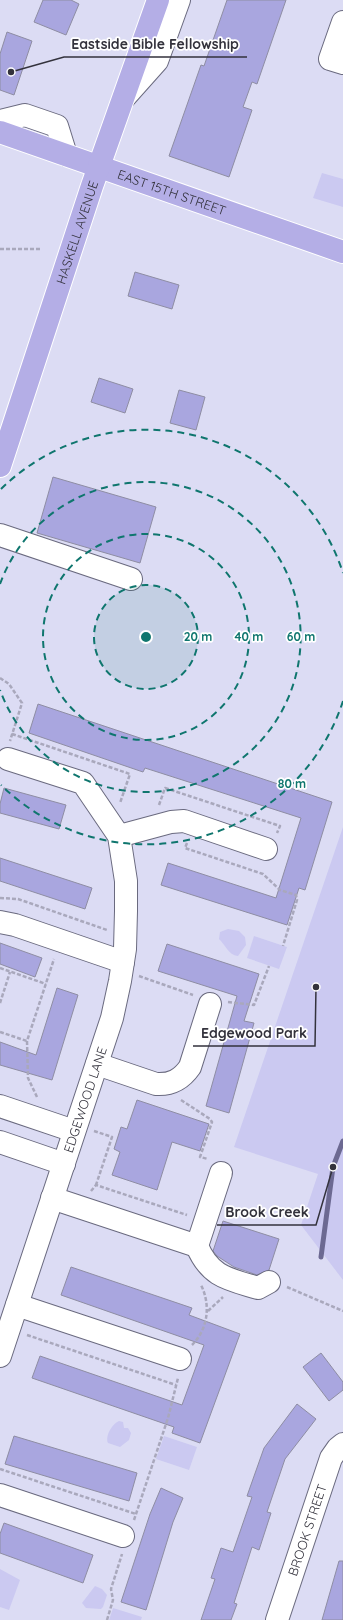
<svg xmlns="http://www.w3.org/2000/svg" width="343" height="1620" font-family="Quicksand,sans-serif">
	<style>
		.green { fill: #cbc9f1 }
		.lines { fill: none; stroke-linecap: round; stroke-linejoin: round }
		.stream { stroke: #6c6992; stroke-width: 5 }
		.building { fill: #a9a6df; stroke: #8e8da3 }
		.minor-casing { stroke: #6a6a7f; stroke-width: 24 }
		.major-casing { stroke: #fff; stroke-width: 24 }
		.path { stroke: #a9a8bc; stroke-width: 2.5; stroke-dasharray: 4 2; stroke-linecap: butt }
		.minor { stroke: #fff; stroke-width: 22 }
		.major { stroke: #b4aee6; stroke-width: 22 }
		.ring { fill: none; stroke: #0f766e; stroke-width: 2; stroke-dasharray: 7 5 }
		.labels { text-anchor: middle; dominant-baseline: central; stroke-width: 3.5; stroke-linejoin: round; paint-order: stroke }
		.street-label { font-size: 13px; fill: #33323c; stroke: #fff }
		.centre { fill: #0f766e; stroke: #fff; stroke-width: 2 }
		.ring-label { font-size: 12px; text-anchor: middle; font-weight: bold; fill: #0f766e; stroke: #fff; stroke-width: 3.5; stroke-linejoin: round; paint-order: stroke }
		.leader { fill: none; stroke: #33323c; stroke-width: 1.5 }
		.callout-dot { fill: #33323c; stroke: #fff; stroke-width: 1.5 }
		.callout-label { font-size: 14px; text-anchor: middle; font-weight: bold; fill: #33323c; stroke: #fff; stroke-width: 3.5; stroke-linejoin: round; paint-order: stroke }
	</style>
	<rect width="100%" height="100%" fill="#dcdcf4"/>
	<g class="green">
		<polygon points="322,173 343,179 343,207 313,198"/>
		<polygon points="343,827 343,1280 301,1225 318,1174 234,1147"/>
		<path d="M228,929L239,931L245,937L246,945L238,956C228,955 225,944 219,939L220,932Z"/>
		<polygon points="254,936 287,947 279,969 247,958"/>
		<path d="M119,1421L123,1422L124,1428H128L131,1433L129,1440L120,1447L108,1443C105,1436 112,1424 119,1421Z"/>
		<polygon points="164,1436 197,1447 189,1470 156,1459"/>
		<polygon points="0,1569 20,1580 9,1610 0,1607"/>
		<polygon points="95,1586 102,1589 107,1595 103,1607 101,1609 86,1608 82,1603"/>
		<polygon points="113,1608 142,1617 141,1620 109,1620"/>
	</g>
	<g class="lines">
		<polyline class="stream" points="321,1257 333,1167 343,1141"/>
	</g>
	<g class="building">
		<polygon points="43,0 71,0 79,4 66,35 34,22"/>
		<polygon points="227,0 286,0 257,84 252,82 243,107 252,110 229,177 169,156 201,65 204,66"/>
		<polygon points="7,32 32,41 14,95 0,90 0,54"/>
		<polygon points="135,272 179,285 172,309 128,296"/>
		<polygon points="99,378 133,389 125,413 91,402"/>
		<polygon points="179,390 205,397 196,430 170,423"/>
		<polygon points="53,477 156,507 140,563 37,533"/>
		<polygon points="38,704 332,802 305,890 299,888 287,925 161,885 168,863 276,898 301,818 145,768 143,772 29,733"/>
		<polygon points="4,788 66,805 59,829 0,813 0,804"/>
		<polygon points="0,858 92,888 85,909 0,881"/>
		<polygon points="0,943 42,958 35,977 0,964"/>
		<polygon points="167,944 259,974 244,1021 254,1023 229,1113 206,1106 237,996 158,971"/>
		<polygon points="57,988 78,995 52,1080 0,1065 0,1042 36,1055"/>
		<polygon points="137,1100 209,1124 200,1151 172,1142 157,1190 112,1175 120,1152 114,1149 121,1127 127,1129"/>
		<polygon points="223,1221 279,1239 269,1270 257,1275 234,1267 217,1256 213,1251"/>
		<polygon points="71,1267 192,1308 189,1315 240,1334 200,1443 172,1433 174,1427 32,1378 40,1356 182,1405 204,1345 61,1295"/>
		<polygon points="321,1353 343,1382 343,1390 329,1401 303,1367"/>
		<polygon points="297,1404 316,1419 285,1459 267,1512 271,1513 259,1550 252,1547 234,1603 237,1604 231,1620 201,1620 215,1579 211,1578 221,1548 233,1552 252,1497 247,1496 264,1448"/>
		<polygon points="14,1436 137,1473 129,1501 5,1464"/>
		<polygon points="161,1488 183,1498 173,1522 146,1610 121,1602 150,1514"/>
		<polygon points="4,1523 93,1555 83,1583 0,1553 0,1534"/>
		<polygon points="339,1561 343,1561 343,1620 322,1620"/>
	</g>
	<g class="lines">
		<g class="minor-casing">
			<g id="minor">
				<polyline points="343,22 330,59 343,63"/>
				<polyline points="124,98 157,61 179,0"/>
				<polyline points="0,121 25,115 57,126 66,155"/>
				<polyline points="0,535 131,579"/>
				<polyline points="119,836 171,822 184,821 266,849"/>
				<polyline points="0,922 15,925 123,962"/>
				<path d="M97,1064L156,1084C171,1085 181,1080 190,1067L210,1004"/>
				<polyline points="0,1106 74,1131"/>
				<polyline points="0,1142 64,1164"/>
				<polyline points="52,1198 197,1246 221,1173"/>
				<path d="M197,1246C210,1277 228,1279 258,1288L269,1282"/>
				<polyline points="17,1305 180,1359"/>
				<path id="s1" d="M0,1356L112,1018L120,981L125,949L126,911V881L119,836L83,783L8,759"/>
				<polyline points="0,1495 123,1536"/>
				<path id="s2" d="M277,1620L331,1458L338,1448L343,1444"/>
			</g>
		</g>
		<g class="major-casing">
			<g id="major">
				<path id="s3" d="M0,132L343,252"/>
				<path id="s4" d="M0,466L92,186L158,0"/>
			</g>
		</g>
		<g class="path">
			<polyline points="0,249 40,249"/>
			<polyline points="0,678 9,684 22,703 10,741"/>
			<polyline points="12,734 130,774 120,803"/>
			<polyline points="159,805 165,788 280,826 277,833"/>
			<polyline points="187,843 185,848 263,874 280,890 296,895 297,900 283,946"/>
			<polyline points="0,898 18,899 107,930"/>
			<polyline points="0,968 46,984"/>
			<polyline points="139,976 193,995"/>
			<polyline points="228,1002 254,1005 269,966"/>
			<polyline points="0,1003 10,972"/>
			<polyline points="0,1032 27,1041"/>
			<polyline points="37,1097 28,1078 27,1041 54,959"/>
			<polyline points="181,1100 210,1119 212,1122 200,1157 208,1159"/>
			<polyline points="94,1131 112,1137 96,1185"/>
			<polyline points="91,1191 96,1185 187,1215"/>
			<polyline points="287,1287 343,1311"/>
			<polyline points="208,1311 223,1297"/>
			<polyline points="27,1335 176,1385"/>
			<path d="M192,1345C208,1329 211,1305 201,1285"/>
			<polyline points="0,1469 136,1514"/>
			<polyline points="134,1520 168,1418 178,1378"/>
			<polyline points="107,1620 113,1600 111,1589 122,1554"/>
		</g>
		<use href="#minor" class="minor"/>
		<use href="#major" class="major"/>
	</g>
	<circle cx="146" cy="637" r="52" fill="#0f766e" fill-opacity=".12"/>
	<g class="ring">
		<circle cx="146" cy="637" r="52"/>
		<circle cx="146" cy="637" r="103"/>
		<path d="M0 584A155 155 0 1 1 0 690"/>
		<path d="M343 701A207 207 0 0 1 1 785M1 489A207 207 0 0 1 343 573"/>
	</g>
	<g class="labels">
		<g class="street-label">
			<text stroke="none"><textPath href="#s3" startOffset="182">EAST 15TH STREET</textPath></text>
			<text stroke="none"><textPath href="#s4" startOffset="246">HASKELL AVENUE</textPath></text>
			<text stroke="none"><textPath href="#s1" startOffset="270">EDGEWOOD LANE</textPath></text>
			<text stroke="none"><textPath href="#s2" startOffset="95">BROOK STREET</textPath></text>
		</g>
	</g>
	<circle cx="146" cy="637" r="6" class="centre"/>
	<g class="ring-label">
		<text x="198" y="641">20 m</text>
		<text x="249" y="641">40 m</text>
		<text x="301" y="641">60 m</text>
		<text x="292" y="788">80 m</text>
	</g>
	<path class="leader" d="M11 72L64 57H247M316 987L315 1046H193M333 1167L316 1225H217"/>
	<g class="callout-dot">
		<circle cx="11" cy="72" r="4"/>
		<circle cx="316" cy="987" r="4"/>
		<circle cx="333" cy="1167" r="4"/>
	</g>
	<g class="callout-label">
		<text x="155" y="49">Eastside Bible Fellowship</text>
		<text x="254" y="1038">Edgewood Park</text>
		<text x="267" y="1217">Brook Creek</text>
	</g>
</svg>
